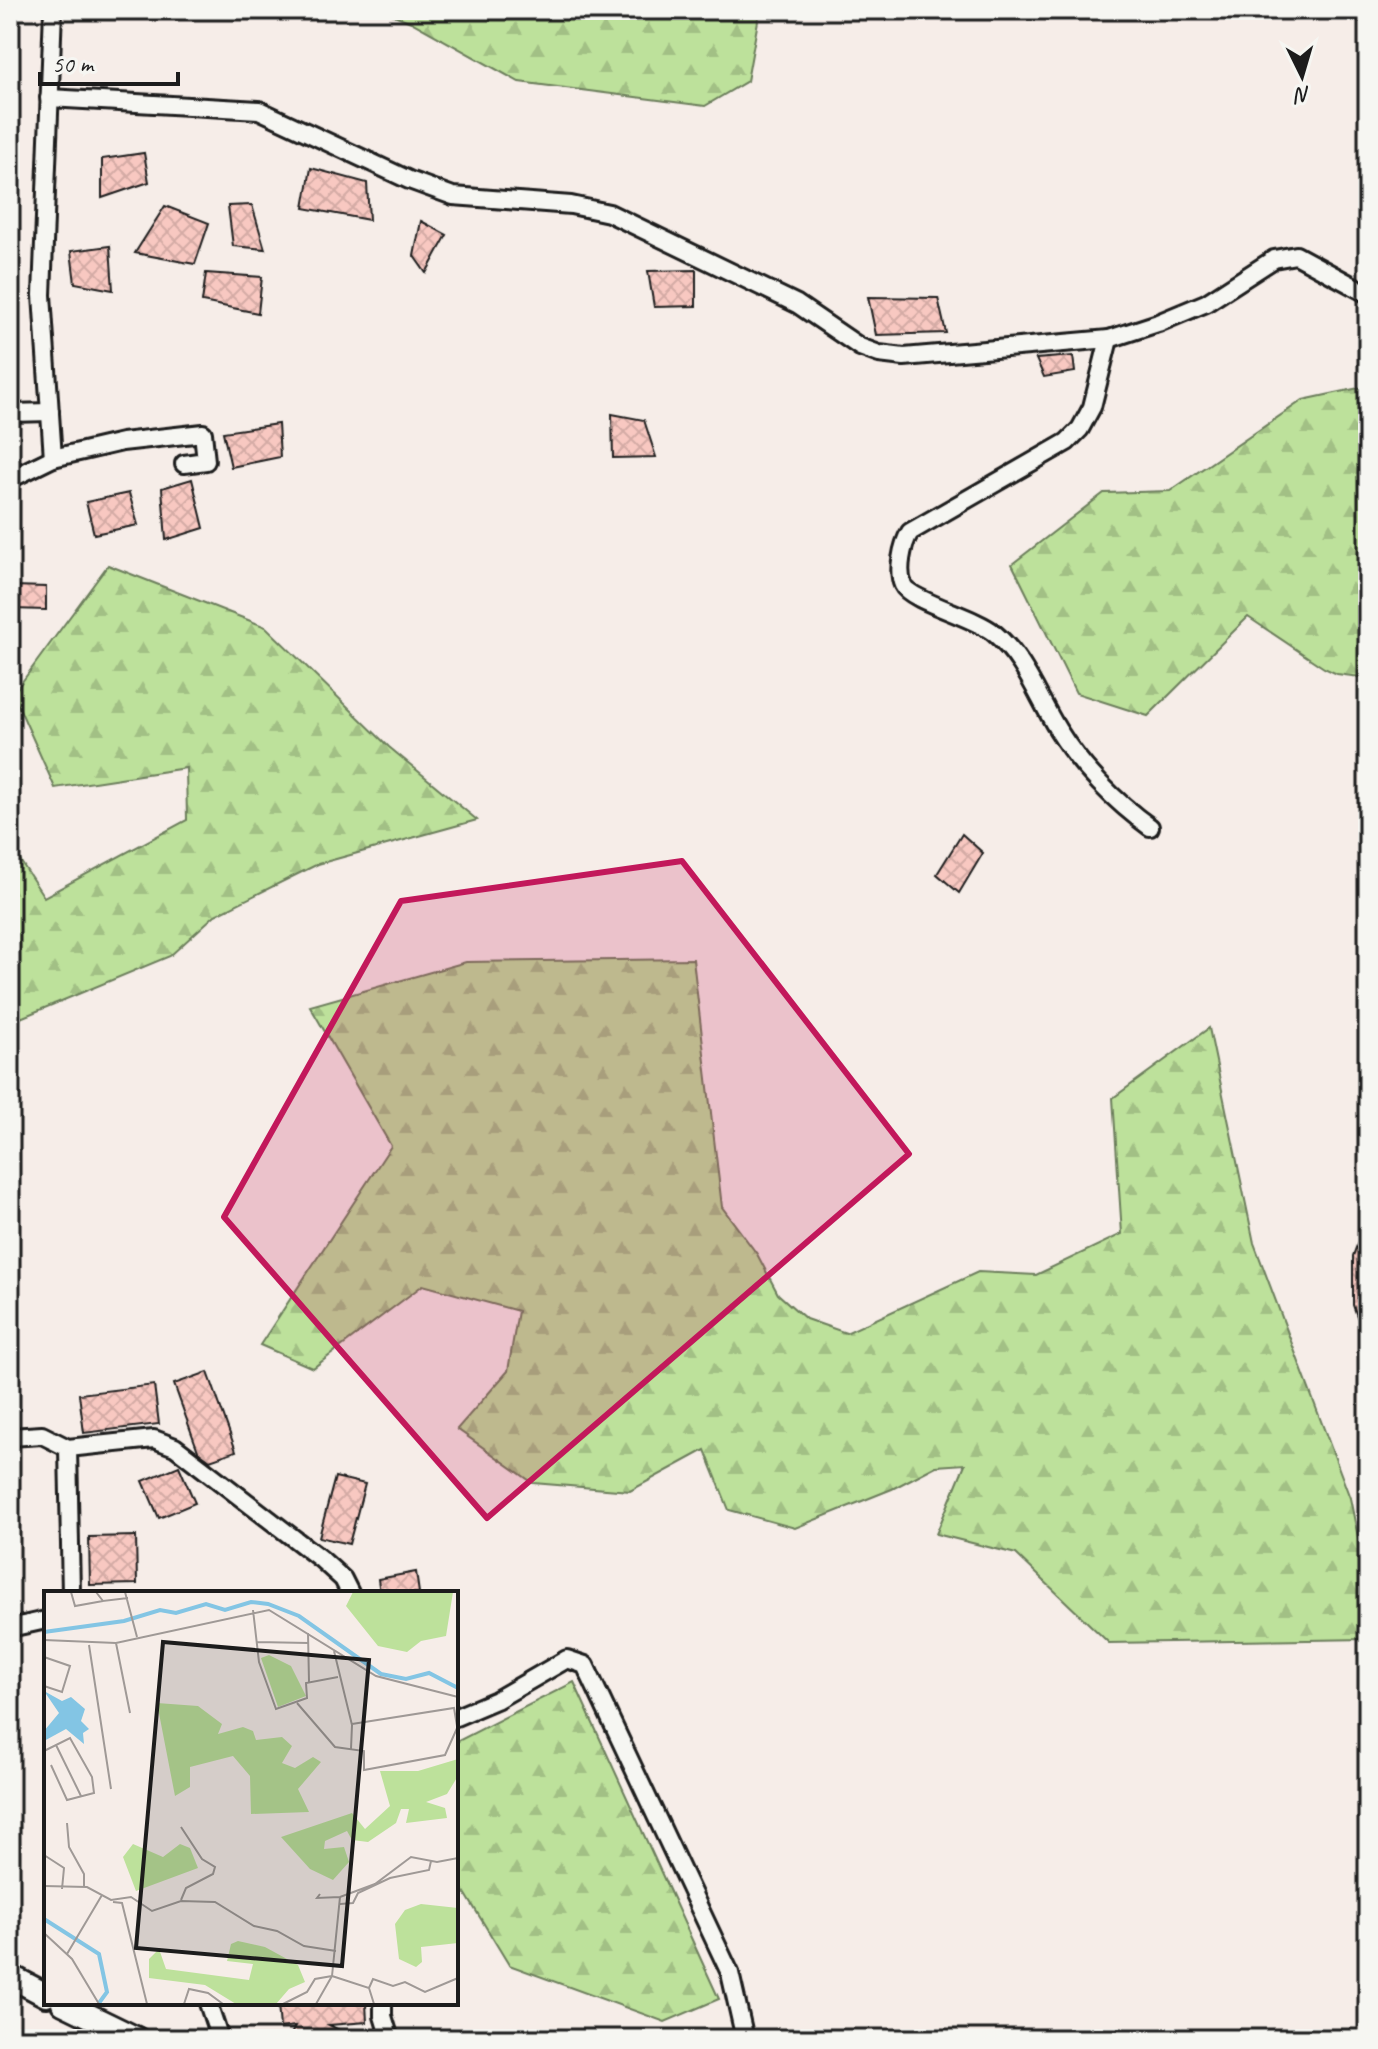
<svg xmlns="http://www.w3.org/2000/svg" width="1378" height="2049" font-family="Caveat,sans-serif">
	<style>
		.forest { fill: url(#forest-firs); stroke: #6c7e5c; stroke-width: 2 }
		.building { fill: url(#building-cross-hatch); stroke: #1c1c1c; stroke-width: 2 }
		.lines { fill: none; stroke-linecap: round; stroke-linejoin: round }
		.minor-casing { stroke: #1c1c1c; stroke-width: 22 }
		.tertiary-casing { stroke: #1c1c1c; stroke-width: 28 }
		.minor { stroke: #f6f6f2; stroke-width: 16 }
		.tertiary { stroke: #f6f6f2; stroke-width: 22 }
		.rail { stroke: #1c1c1c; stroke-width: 6; stroke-dasharray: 12 6; stroke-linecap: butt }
		.marked { fill: #c2185b; fill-opacity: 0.2; stroke: #c2185b; stroke-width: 6; stroke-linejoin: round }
		.inset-river { fill: none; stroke: #83c5e4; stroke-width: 4 }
		.inset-road { fill: none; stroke: #9f9996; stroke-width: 2 }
		.view { fill: #1c1c1c; fill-opacity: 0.15; stroke: #1c1c1c; stroke-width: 4 }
		.inset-edge { fill: none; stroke: #1c1c1c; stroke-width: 4 }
	</style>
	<defs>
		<pattern id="forest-firs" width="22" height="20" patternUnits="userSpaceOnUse" patternTransform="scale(2)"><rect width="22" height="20" fill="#bde19b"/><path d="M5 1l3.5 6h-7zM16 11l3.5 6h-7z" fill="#a2c085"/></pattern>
		<pattern id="building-cross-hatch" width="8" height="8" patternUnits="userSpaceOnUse" patternTransform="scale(2)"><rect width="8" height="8" fill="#f8c8c1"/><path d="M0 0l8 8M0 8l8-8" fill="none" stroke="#d4aba5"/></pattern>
	</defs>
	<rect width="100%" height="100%" fill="#f6ede8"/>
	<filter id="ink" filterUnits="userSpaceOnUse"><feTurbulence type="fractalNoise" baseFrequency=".0125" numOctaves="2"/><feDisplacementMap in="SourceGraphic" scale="16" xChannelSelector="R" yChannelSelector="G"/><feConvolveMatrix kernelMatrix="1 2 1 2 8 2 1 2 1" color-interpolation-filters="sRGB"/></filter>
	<g filter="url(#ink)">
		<g class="forest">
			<polygon points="382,10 760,10 747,81 705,106 519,82 411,22"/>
			<polygon points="1368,386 1368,678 1337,674 1324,668 1248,617 1148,716 1076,693 1012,564 1104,493 1170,491 1303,400"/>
			<polygon points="108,565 266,627 389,747 477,820 318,864 215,915 170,956 18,1019 10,1010 10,845 44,897 187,820 186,768 55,788 13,694"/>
			<polygon points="693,959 722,1207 757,1254 778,1294 806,1319 846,1333 978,1272 1036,1275 1122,1234 1113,1098 1209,1028 1254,1243 1350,1498 1368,1586 1368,1639 1109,1643 1016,1554 936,1534 965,1464 936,1466 892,1489 795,1528 729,1510 705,1450 630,1491 533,1483 457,1429 508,1371 518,1311 423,1285 313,1368 260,1345 391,1146 310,1006 466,962"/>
			<polygon points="574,1682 719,1999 665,2022 509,1965 456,1878 456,1742"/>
		</g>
		<g class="building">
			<polygon points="144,153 149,182 102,198 102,159"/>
			<polygon points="311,168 367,183 369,220 304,208"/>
			<polygon points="252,205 265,249 233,246 228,206"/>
			<polygon points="165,206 209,223 195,264 135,253"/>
			<polygon points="421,221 447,235 426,273 414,256"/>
			<polygon points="110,246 113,290 75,283 71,251"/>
			<polygon points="696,270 696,306 654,307 648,271"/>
			<polygon points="206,273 262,277 258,313 202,302"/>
			<polygon points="868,297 938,298 946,333 876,335"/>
			<polygon points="1073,356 1075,372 1044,377 1036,359"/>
			<polygon points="612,414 644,420 656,457 613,458"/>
			<polygon points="278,424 280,457 231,467 223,432"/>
			<polygon points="192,479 204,528 166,540 162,488"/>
			<polygon points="129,493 138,525 94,534 86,502"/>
			<polygon points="13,586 46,587 46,610 12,609"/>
			<polygon points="962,834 983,853 959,893 937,874"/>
			<polygon points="1366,1220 1368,1220 1366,1341 1353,1305 1353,1256"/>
			<polygon points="208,1372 236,1451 210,1460 198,1451 174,1384"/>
			<polygon points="154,1385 159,1424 84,1433 79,1394"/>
			<polygon points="179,1466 195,1503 159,1518 143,1481"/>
			<polygon points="335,1477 365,1484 349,1544 319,1537"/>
			<polygon points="136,1536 137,1584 90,1585 89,1537"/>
			<polygon points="416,1572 419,1593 380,1593 378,1579"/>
			<polygon points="278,2003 366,2003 367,2022 329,2025 357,2039 289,2039 295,2026 280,2028"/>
		</g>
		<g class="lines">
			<g class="minor-casing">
				<g id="minor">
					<polyline points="49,98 259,110 409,180 453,196 571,205 609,213 797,304 860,347 879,354 904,357 1109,339 1158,323 1206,303 1274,259 1296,255 1368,294"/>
					<path d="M1109,339L1092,407L1080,429L1067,442L910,532C902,545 897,571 903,585C910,601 975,617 994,633C1025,659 1037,696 1058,730C1081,767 1115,802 1150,827"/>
					<polyline points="10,413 50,412"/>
					<polyline points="53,458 42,295 53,10"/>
					<polyline points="10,479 53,458 122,442 203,433 206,461 184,464"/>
					<polyline points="10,1437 42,1435 68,1448 154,1439 175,1447 322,1560 343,1579 350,1593"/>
					<polyline points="68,1448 71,1593"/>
					<polyline points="10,1628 46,1620"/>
					<polyline points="456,1717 496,1700 567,1659 585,1665 730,1973 745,2039"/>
					<polyline points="208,2003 220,2039"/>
					<polyline points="383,2003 383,2016 390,2039"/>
				</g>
			</g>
			<g class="tertiary-casing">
				<g id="tertiary">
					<polyline points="10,1976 46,1995"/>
					<polyline points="63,2003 137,2039"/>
				</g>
			</g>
			<use href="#minor" class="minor"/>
			<use href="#tertiary" class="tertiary"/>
			<polyline class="rail" points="1358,10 1368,40"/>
		</g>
	</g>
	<path class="marked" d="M682,861L909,1154L487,1518L224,1217L401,901Z"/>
	<g transform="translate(44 1591)">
		<rect width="414" height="414" fill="#f6ede8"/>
		<path d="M309,1H409L402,45L377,50L363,61L334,55L302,15ZM225,64L247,75L262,105L234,116L217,67ZM113,112L154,115L178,133L174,143L199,136L209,140L212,149L238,146L248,155L238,172L251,177L269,166L277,171L254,198L265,221L207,223L206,185L189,165L146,176V196L131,205ZM414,168V185L403,203L382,211L401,217L403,227L362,232L365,218H357L352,232L324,251L308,249L303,240L281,250L280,258L300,256L305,271L289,289L266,278L237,246L308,222L321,238L346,215L336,180H374ZM89,253L119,266L136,253L146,257L154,277L92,300L79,266ZM377,313L414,317V352L377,356L378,371L372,376L355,368L351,333L361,319ZM194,350L221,356L254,374L261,391L245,398L232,413H192L161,394L105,387V368L115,358L122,378L205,389L209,373L183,370L187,353Z" fill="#bde19b"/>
		<path d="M0,100L18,110L27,106L41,118L37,130L45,138L39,142L40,153L22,138L0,150V140L15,122Z" fill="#83c5e4"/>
		<path class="inset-river" d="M0,41L80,30L116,19L132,22L162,13L181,19L207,11L224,13L255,25L337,83L362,88L385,82L414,97M0,328L55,363L63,401L55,412"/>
		<path class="inset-road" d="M27,1L31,15L59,10M52,1L59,10L84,7M81,1L93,46M209,19L215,71L232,118L263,107L262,92L294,86M264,42L265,91M0,49L72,52L225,19L332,85L414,106M212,51L265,52M72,52L86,122M45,54L67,198M290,60L308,134L307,158M0,66L26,75L18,101L0,95M253,112L291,156L320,160V179L401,164L414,135M308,133L410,117L413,135M12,154L37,205M0,160L26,147L48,186L50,202L23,209L7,174M23,232L25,256L40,283V295M0,264L20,277L18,298M0,295L43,296L67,309L87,306L108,320L137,310L171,311L210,335L233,340L260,355L292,360M276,303L273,307L296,306L331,293L367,266L393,271L414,267M137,309L142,297L169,283L171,276L158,268L137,236M69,311L78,312L103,413M296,313L309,312L314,302L346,287L385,279L387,270M0,342L28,368L55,413M23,363L58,304M288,385L325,397L330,413M325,397L329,388L349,395L361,391L381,401L414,387M140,413L145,398L164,402L179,413M239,413L263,401L271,388L288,385M272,413L288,385L296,306"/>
		<path class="view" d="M119,51L325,69L298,375L92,357Z"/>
		<rect width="414" height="414" class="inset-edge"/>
	</g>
	<rect width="1378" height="2049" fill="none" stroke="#f6f6f2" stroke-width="40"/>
	<rect x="20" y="20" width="1338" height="2009" fill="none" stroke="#1c1c1c" stroke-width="3" filter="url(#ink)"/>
	<g transform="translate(1302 76) rotate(175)" stroke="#f6f6f2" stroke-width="6" paint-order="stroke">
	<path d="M0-6L14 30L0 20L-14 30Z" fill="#1c1c1c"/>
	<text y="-12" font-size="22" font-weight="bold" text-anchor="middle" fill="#1c1c1c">N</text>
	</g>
	<path d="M40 72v12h138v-12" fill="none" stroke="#1c1c1c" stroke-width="4"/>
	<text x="52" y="72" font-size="24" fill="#1c1c1c" stroke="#f6f6f2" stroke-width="6" paint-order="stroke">50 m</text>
</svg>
